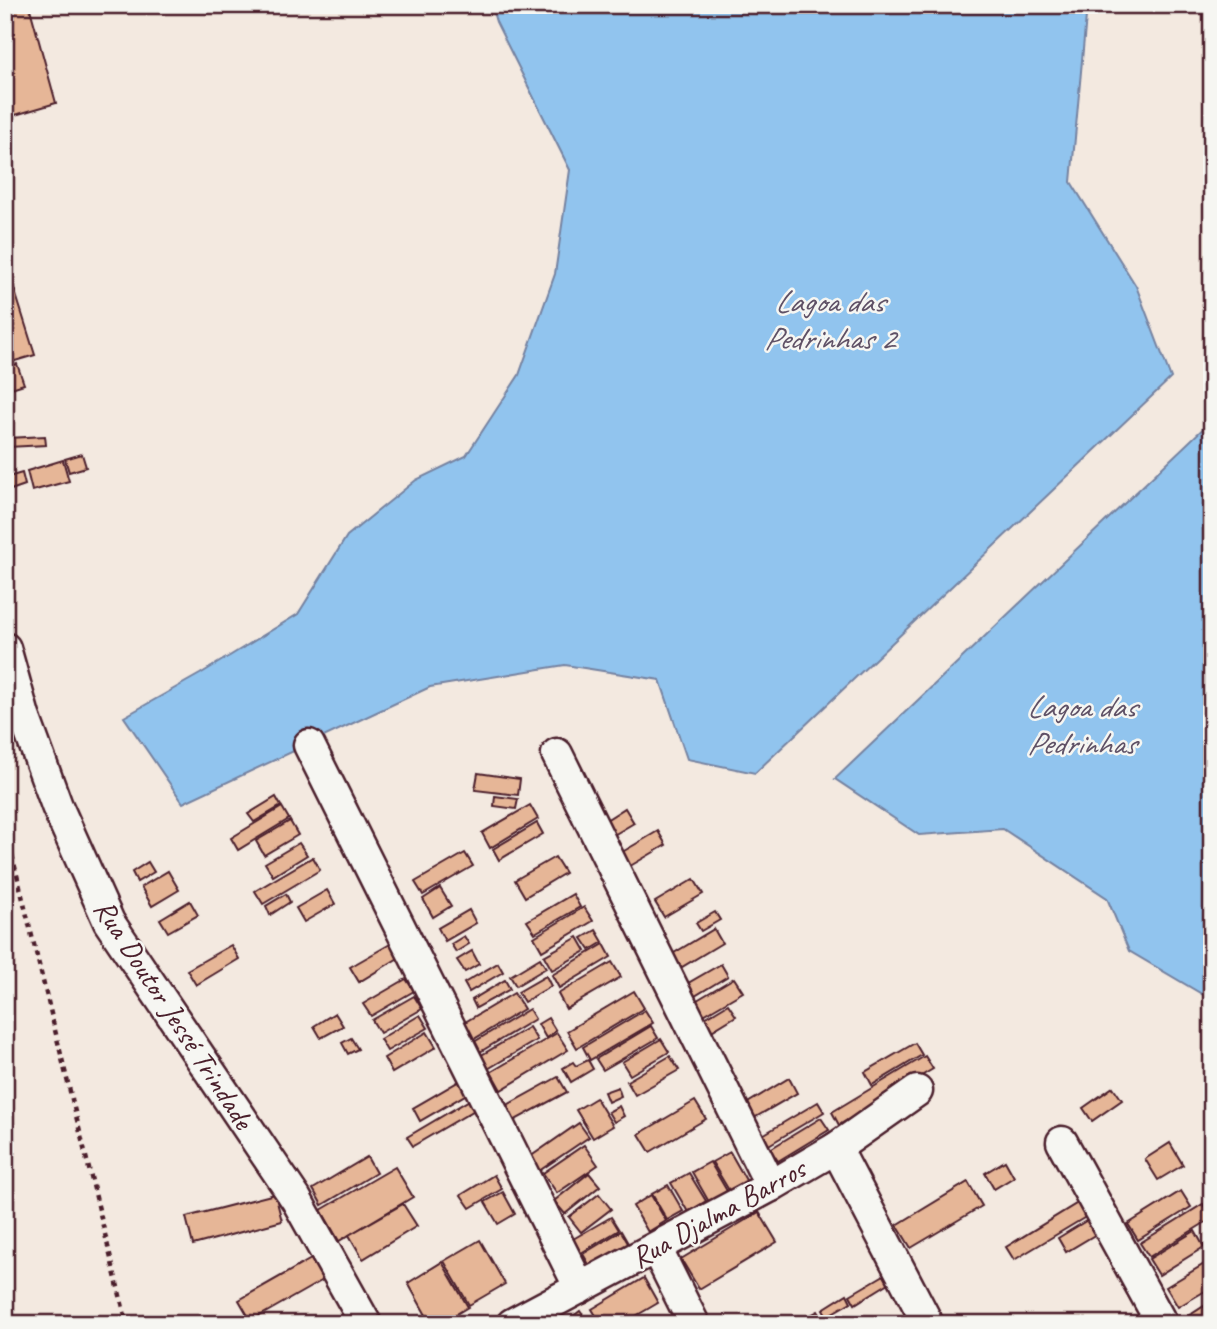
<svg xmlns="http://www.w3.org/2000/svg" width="1217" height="1329" font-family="Caveat,sans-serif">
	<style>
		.water { fill: #91c4ee; stroke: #7582a0; stroke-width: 2 }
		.building { fill: #e6b697; stroke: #4a1f2b; stroke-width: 2 }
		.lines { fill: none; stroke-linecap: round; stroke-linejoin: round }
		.street-casing { stroke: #4a1f2b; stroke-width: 35 }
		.path { stroke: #4a1f2b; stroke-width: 4.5; stroke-dasharray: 5 5; stroke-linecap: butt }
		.street { stroke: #f6f6f2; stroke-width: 30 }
		.labels { text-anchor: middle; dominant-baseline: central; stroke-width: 5; stroke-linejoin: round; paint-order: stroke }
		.street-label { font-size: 30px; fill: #4a1f2b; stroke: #f6f6f2 }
		.water-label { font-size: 32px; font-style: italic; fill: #5f5166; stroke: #f6f6f2 }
	</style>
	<rect width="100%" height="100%" fill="#f3e9e0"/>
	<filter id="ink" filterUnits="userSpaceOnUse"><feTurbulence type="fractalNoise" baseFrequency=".0143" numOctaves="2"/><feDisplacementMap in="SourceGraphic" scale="14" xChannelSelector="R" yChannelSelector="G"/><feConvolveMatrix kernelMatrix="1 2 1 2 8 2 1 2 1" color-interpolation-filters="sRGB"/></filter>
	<g filter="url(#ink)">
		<g class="water">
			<polygon points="491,5 1087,5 1071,182 1136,286 1171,378 755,773 687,759 660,680 565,665 430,687 183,803 124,717 200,674 298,614 347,536 416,480 466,456 519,375 555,274 570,170 496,22"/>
			<polygon points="1212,420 1212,1000 1129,951 1107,898 1003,829 919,835 835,779"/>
		</g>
		<g class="building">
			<polygon points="5,5 29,5 56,103 5,118"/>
			<polygon points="13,285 35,355 5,364 5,288"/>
			<polygon points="17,364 24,384 5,390 5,368"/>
			<polygon points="45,436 46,445 8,447 8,438"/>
			<polygon points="82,454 86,467 69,472 65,459"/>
			<polygon points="63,460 69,481 32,491 27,471"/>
			<polygon points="22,473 25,485 5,492 5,478"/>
			<polygon points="478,773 520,779 518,795 475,790"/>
			<polygon points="495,796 518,799 516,809 494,806"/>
			<polygon points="276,797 281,806 254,822 248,814"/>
			<polygon points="530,805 538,819 490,848 482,833"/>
			<polygon points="282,807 289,819 238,850 231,838"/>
			<polygon points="625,808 634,823 612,836 603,822"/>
			<polygon points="290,821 298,835 264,855 256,841"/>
			<polygon points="537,823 543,834 499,860 493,849"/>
			<polygon points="658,831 666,845 620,872 612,858"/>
			<polygon points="299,843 307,855 273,876 265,863"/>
			<polygon points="465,853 473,866 423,895 415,882"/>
			<polygon points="313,857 320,870 263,904 255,891"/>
			<polygon points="555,857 565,873 525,897 515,880"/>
			<polygon points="148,862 154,872 137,882 132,872"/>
			<polygon points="168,871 179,890 152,906 141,887"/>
			<polygon points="694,879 703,894 664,917 655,902"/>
			<polygon points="440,888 451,906 433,917 423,899"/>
			<polygon points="327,890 335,904 304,922 296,908"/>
			<polygon points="286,894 290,902 270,915 266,906"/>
			<polygon points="573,894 580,907 535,933 527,921"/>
			<polygon points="190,901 198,915 168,932 160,919"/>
			<polygon points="584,907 593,921 542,951 534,937"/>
			<polygon points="469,910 476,923 445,941 438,928"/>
			<polygon points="715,912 720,920 701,931 696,923"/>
			<polygon points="714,929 722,943 672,973 664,959"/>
			<polygon points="596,930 603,942 590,950 582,938"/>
			<polygon points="464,936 469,944 456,952 451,944"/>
			<polygon points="578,937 586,951 552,970 544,956"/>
			<polygon points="392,943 400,957 359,982 350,967"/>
			<polygon points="604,944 611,957 559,988 552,975"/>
			<polygon points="231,945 239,959 196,985 187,970"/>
			<polygon points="472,951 479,964 465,972 457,960"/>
			<polygon points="540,958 546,968 516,986 510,976"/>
			<polygon points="612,962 621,977 566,1009 558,994"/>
			<polygon points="498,963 503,972 469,992 464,983"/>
			<polygon points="721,964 728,976 685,1002 678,989"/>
			<polygon points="546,976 551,986 524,1002 518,992"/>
			<polygon points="734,978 743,992 695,1020 687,1006"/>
			<polygon points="406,979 414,991 371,1016 363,1004"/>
			<polygon points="505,980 510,989 476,1008 472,1000"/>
			<polygon points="634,991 644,1008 577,1048 567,1031"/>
			<polygon points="514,993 524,1009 464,1045 455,1028"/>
			<polygon points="414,996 422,1009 380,1033 372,1020"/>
			<polygon points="728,1004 736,1016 705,1035 698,1022"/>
			<polygon points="529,1009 535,1019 470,1058 464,1048"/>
			<polygon points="645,1010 653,1023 590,1060 583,1047"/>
			<polygon points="335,1013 343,1026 321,1038 314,1026"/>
			<polygon points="420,1015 428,1028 387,1051 380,1039"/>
			<polygon points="548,1018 556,1031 546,1038 538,1024"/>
			<polygon points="651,1026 658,1038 603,1070 596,1059"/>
			<polygon points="529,1027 537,1040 481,1073 473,1060"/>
			<polygon points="427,1032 436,1047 392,1073 384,1058"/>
			<polygon points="557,1033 568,1050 501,1090 491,1072"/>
			<polygon points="351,1038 358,1049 348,1054 342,1043"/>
			<polygon points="661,1039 669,1052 630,1075 622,1062"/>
			<polygon points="915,1043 922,1055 872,1085 865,1072"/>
			<polygon points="670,1056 679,1070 635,1095 627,1081"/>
			<polygon points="925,1056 933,1069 839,1125 832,1112"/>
			<polygon points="588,1060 593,1069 571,1082 563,1068 573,1062 576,1066"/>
			<polygon points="558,1077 567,1092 510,1123 502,1108"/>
			<polygon points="789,1078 797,1093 754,1118 746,1104"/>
			<polygon points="463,1079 470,1092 420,1121 413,1108"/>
			<polygon points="618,1087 621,1096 608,1102 604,1092"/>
			<polygon points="1113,1087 1122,1100 1092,1121 1083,1108"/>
			<polygon points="478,1095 483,1105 413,1146 407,1137"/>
			<polygon points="596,1098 613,1126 593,1138 576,1110"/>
			<polygon points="695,1101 706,1119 650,1152 639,1134"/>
			<polygon points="818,1102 824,1112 767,1146 761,1136"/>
			<polygon points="619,1106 624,1116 614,1122 608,1112"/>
			<polygon points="821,1118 829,1130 778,1161 770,1149"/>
			<polygon points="579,1123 589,1137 536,1173 527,1159"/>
			<polygon points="1170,1143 1183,1165 1158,1180 1145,1159"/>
			<polygon points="584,1145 598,1165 557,1193 543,1173"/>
			<polygon points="730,1152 747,1182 730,1192 712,1162"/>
			<polygon points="367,1157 376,1173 322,1205 313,1189"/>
			<polygon points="1005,1161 1014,1177 994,1189 985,1173"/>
			<polygon points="710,1162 727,1191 709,1202 692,1172"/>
			<polygon points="395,1167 413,1197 339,1241 321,1210"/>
			<polygon points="589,1173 600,1186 565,1214 554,1201"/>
			<polygon points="689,1173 706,1201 688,1212 671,1183"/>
			<polygon points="494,1175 502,1189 470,1208 461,1195"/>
			<polygon points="968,1182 982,1206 911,1248 897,1225"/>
			<polygon points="668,1185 683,1211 667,1220 652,1194"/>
			<polygon points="1181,1191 1191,1207 1138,1240 1128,1224"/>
			<polygon points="503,1192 515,1214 498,1224 485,1202"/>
			<polygon points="275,1194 282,1221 193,1245 186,1217"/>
			<polygon points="599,1194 611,1209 581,1232 569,1217"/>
			<polygon points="651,1195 666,1221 648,1232 633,1206"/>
			<polygon points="1081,1201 1089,1215 1014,1260 1006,1247"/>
			<polygon points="403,1204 417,1226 363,1259 349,1235"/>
			<polygon points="1203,1204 1211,1219 1149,1257 1140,1243"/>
			<polygon points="759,1212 777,1242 699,1289 681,1259"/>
			<polygon points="1094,1216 1103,1230 1066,1252 1058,1238"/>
			<polygon points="611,1217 619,1230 581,1253 573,1239"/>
			<polygon points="621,1231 629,1245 591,1268 583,1254"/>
			<polygon points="1195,1231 1204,1247 1159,1275 1149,1259"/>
			<polygon points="480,1240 505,1284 469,1305 444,1261"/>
			<polygon points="311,1259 323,1280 251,1321 239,1300"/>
			<polygon points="1211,1260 1212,1287 1178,1307 1166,1287"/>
			<polygon points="442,1262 468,1307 440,1324 431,1324 408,1283"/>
			<polygon points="884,1275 889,1283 855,1304 850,1295"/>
			<polygon points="644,1278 658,1303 622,1324 601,1324 592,1309"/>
			<polygon points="847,1294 851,1302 827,1316 823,1309"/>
			<polygon points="1204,1306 1212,1322 1208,1324 1186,1324 1184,1319"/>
			<polygon points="580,1311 589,1324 563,1324"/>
			<polygon points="818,1311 825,1323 811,1324 807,1317"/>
			<polygon points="335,1317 337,1324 311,1324"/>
		</g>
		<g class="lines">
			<g class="street-casing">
				<g id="street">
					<polyline points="5,648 24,716 57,806 109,922 296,1199 366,1324"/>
					<polyline points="309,745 580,1288"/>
					<polyline points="557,754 771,1186"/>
					<polyline points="1062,1142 1162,1324"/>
					<polyline points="836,1148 928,1324"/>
					<polyline points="656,1248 694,1324"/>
					<polyline points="512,1324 771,1186 836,1148 917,1091"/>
				</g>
			</g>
			<polyline class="path" points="5,826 127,1324"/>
			<use href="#street" class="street"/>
		</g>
	</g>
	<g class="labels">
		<g class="street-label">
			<text transform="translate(174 1014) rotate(57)">Rua Doutor Jessé Trindade</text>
			<text transform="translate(718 1213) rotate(-29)">Rua Djalma Barros</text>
		</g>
		<g class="water-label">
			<text x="829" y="301">Lagoa das<tspan x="829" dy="37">Pedrinhas 2</tspan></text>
			<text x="1081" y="706">Lagoa das<tspan x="1081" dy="37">Pedrinhas</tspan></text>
		</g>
	</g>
	<rect width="1217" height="1329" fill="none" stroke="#f6f6f2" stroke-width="28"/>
	<rect x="14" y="14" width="1189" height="1301" fill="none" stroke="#4a1f2b" stroke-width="2.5" filter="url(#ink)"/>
</svg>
